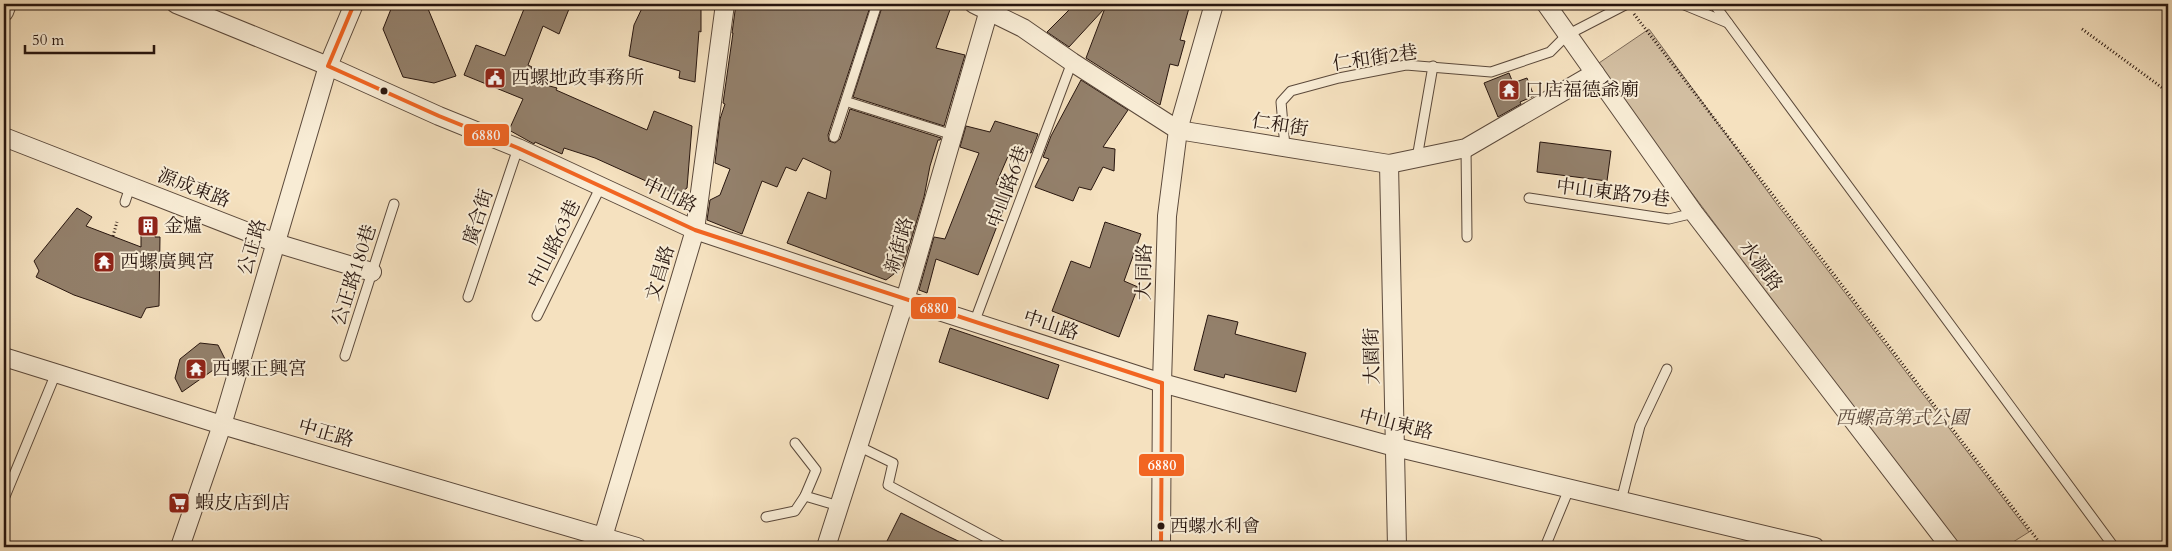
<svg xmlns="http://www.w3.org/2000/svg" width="2172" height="551" font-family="Cardo,'Noto Serif TC',serif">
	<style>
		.green { fill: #d2bea1; stroke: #7d6a58 }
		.building { fill: #93806b; stroke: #28160f }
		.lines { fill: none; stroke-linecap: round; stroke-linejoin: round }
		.service-casing { stroke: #5b493b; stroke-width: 11 }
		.minor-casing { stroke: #5b493b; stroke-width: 20 }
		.path { stroke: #28160f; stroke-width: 3; stroke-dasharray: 1 2.5; stroke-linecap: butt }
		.service { stroke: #f8ecd5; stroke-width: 9 }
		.minor { stroke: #f8ecd5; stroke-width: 18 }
		.bus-1-casing { stroke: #f8ecd5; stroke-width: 8 }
		.bus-1 { stroke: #f26522; stroke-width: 4 }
		.bus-dot { fill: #28160f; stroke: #f8ecd5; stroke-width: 2 }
		.labels { text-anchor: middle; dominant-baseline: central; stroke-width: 4; stroke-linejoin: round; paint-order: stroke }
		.bus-label { font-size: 18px; fill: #28160f; stroke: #f8ecd5; text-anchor: start }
		.street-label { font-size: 19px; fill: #28160f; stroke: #f8ecd5 }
		.poi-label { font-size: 19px; fill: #28160f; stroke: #f8ecd5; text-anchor: start }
		.park-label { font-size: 19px; font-style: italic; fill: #5b483b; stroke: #f8ecd5 }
		.line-badge { stroke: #f8ecd5; stroke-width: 2 }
		.badge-label { font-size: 14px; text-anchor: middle; font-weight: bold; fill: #fff }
	</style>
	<rect width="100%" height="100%" fill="#f5e1bf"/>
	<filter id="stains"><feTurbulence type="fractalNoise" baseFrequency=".004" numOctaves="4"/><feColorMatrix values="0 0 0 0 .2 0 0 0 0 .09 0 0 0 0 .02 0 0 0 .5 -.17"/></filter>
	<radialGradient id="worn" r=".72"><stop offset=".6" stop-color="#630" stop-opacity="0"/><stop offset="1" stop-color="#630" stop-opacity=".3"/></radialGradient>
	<polygon class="green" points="1649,29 1776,203 2029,532 2005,547 1961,547 1778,308 1596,65"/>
	<g class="building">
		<polygon points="393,4 426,4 456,76 434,83 403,77 383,29"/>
		<polygon points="526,4 571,4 559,34 543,26 528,65 532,67 527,80 557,88 556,90 647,130 654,111 692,126 687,188 677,195 595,158 564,148 562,154 535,142 534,144 509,130 523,99 464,75 476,45 505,56"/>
		<polygon points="644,4 686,4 701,8 701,32 699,31 695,82 679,78 680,71 629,56 634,25"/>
		<polygon points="736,4 871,4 828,135 829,141 835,143 840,139 850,109 941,138 940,140 938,140 930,166 924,197 903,267 886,280 787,243 808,192 826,199 831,171 803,158 796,171 786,167 777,187 762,181 742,234 707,220 710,200 720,195 730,169 715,163 720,119 725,104 723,103 733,33 732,33"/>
		<polygon points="883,4 944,4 951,7 936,48 965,55 944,126 853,97"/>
		<polygon points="1075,4 1172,4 1189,8 1180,40 1185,41 1178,66 1170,64 1160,105 1086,58 1105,8 1069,47 1047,32"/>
		<polygon points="1509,73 1513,83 1527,78 1534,96 1520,102 1521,104 1498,117 1484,83"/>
		<polygon points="1081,80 1128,110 1103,147 1115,149 1114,171 1103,167 1091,190 1079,187 1073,201 1035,187 1049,159 1043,157 1051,136"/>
		<polygon points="995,121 1038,134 1031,153 1012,147 996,184 1011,190 978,275 936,259 927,293 919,290 934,237 945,239 979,153 960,147 966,126 990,132"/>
		<polygon points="1540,142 1611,151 1607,181 1537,172"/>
		<polygon points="77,208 92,217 86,226 141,247 141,222 147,218 154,220 156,225 155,237 160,237 159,306 146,308 141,318 74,295 36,277 39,271 34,261"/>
		<polygon points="1105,222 1141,234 1124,281 1138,287 1119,337 1052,311 1071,261 1090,268"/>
		<polygon points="1208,315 1238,322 1235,334 1306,353 1296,392 1225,374 1224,378 1194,370"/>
		<polygon points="950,328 1059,365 1048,399 939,362"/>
		<polygon points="200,343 218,345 226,361 182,392 175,378 180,359"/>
		<polygon points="901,513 937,531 971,547 884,547"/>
	</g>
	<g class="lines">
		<g class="service-casing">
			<g id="service">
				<polyline points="1682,4 1728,23"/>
				<polyline points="1714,4 2114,547"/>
				<polyline points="851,103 953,135"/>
				<polyline points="834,137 877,4"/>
				<polyline points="1285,147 1281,102 1291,91 1339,78 1406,65 1491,72 1550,52 1567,35 1627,4"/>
				<polyline points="1466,148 1467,237"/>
				<polyline points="1417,158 1433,66"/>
				<polyline points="1529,198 1669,219 1694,213"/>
				<polyline points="125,202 130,187"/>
				<polyline points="468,297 518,148"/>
				<polyline points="537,316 601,186"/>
				<polyline points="974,323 1072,62"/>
				<polyline points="345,356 394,204"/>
				<polyline points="858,446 893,463 888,485 1002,546"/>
				<polyline points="805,496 839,506"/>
				<polyline points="4,499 56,373"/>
				<polyline points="1621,501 1640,426 1667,369"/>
				<polyline points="766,517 795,511 805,496 816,470 795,443"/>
				<polyline points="1545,547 1569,489"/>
			</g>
		</g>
		<g class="minor-casing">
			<g id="minor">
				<polyline points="176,4 328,66 439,116 518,148 695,230 905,300 1162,383 1395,447 1815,547"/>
				<polyline points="974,4 1023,28 1072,62 1178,130 1389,164 1466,148 1595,73"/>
				<polyline points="1546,4 1694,213 1950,547"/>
				<polyline points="4,12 7,4"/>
				<polyline points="4,137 276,243 372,272"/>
				<polyline points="1389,164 1397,547"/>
				<polyline points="4,357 222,425 637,547"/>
				<polyline points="180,547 222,425 328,66 354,4"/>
				<polyline points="600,547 695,230 725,4"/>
				<polyline points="826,547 905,300 989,10"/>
				<polyline points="1161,547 1162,383 1167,216 1178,130 1214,4"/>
			</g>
		</g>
		<g class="path">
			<polyline points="1634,14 2043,547"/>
			<polyline points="2082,29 2168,92"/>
			<polyline points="113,236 117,222"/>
		</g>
		<use href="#service" class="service"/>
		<use href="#minor" class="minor"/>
		<g class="bus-1-casing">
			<g id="bus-1">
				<polyline points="354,4 328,66 439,116 518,148 695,230 1162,383"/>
				<polyline points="1161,547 1162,383"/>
			</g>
		</g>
		<use href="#bus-1" class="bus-1"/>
	</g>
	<defs>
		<g id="civic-square" transform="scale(1.125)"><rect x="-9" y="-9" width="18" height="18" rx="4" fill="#8f2418" stroke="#f8ecd5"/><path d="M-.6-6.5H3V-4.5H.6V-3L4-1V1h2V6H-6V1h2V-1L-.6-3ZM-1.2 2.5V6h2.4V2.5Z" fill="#fff"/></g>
		<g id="temple-square" transform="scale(1.125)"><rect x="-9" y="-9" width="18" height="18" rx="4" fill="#8f2418" stroke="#f8ecd5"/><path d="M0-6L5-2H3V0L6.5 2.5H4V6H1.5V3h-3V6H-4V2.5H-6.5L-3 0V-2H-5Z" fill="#fff"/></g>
		<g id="building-square" transform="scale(1.125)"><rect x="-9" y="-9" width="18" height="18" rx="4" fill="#8f2418" stroke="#f8ecd5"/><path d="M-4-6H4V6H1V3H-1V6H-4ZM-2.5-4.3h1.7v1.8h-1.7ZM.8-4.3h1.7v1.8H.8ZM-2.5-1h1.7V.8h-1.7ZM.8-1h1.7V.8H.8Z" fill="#fff"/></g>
		<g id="supermarket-square" transform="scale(1.125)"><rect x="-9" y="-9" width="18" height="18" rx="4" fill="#8f2418" stroke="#f8ecd5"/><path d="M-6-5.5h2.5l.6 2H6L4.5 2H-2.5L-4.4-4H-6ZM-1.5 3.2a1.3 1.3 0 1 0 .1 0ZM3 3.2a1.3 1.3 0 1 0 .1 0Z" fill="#fff"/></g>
	</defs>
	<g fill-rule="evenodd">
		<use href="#civic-square" x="495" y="78"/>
		<use href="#temple-square" x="1509" y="90"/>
		<use href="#building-square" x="148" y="226"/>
		<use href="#temple-square" x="104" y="262"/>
		<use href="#temple-square" x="196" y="369"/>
		<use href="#supermarket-square" x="179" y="503"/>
	</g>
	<g class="bus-dot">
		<circle cx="384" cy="91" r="4.5"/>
		<circle cx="1161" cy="526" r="4.5"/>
	</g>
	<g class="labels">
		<g class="bus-label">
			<text x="1170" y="526">西螺水利會</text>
		</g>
		<g class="street-label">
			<text transform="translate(1375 58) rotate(-8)">仁和街2巷</text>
			<text transform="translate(1280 125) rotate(9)">仁和街</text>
			<text transform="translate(1008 187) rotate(-70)">中山路6巷</text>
			<text transform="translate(194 188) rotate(21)">源成東路</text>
			<text transform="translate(1613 193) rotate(7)">中山東路79巷</text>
			<text transform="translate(670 195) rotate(25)">中山路</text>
			<text transform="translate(478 217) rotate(-72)">廣合街</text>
			<text transform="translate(554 244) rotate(-64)">中山路63巷</text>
			<text transform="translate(899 245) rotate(-74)">新街路</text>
			<text transform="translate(252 247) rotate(-74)">公正路</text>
			<text transform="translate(1761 266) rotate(53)">水源路</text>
			<text transform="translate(1144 272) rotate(-89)">大同路</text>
			<text transform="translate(660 273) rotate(-73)">文昌路</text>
			<text transform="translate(354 275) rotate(-72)">公正路180巷</text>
			<text transform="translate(1051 325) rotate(18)">中山路</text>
			<text transform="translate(1372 356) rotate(-91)">大園街</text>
			<text transform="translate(1396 424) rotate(14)">中山東路</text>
			<text transform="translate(326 433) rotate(16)">中正路</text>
		</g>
		<g class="poi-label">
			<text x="511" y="78">西螺地政事務所</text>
			<text x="1525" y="90">口店福德爺廟</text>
			<text x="164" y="226">金爐</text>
			<text x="120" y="262">西螺廣興宮</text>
			<text x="212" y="369">西螺正興宮</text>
			<text x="195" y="503">蝦皮店到店</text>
		</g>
		<g class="park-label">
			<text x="1902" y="418">西螺高第式公園</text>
		</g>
	</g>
	<g class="line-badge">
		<rect x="463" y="123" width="47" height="24" rx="5" fill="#f26522"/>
		<rect x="910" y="296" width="47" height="24" rx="5" fill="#f26522"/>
		<rect x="1138" y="453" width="47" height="24" rx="5" fill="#f26522"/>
	</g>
	<g class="badge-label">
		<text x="486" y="140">6880</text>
		<text x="934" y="313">6880</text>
		<text x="1162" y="470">6880</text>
	</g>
	<rect width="2172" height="551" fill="none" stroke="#f5e1bf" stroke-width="20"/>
	<rect x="5" y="5" width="2162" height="541" fill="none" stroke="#28160f" stroke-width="2.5"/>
	<rect x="10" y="10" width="2152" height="531" fill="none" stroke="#28160f"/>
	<path d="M25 45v8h129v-8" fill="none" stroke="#28160f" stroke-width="2.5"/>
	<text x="32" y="45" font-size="15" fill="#28160f" stroke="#f8ecd5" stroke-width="4" paint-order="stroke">50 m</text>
	<rect width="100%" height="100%" filter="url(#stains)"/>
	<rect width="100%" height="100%" fill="url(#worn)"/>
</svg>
